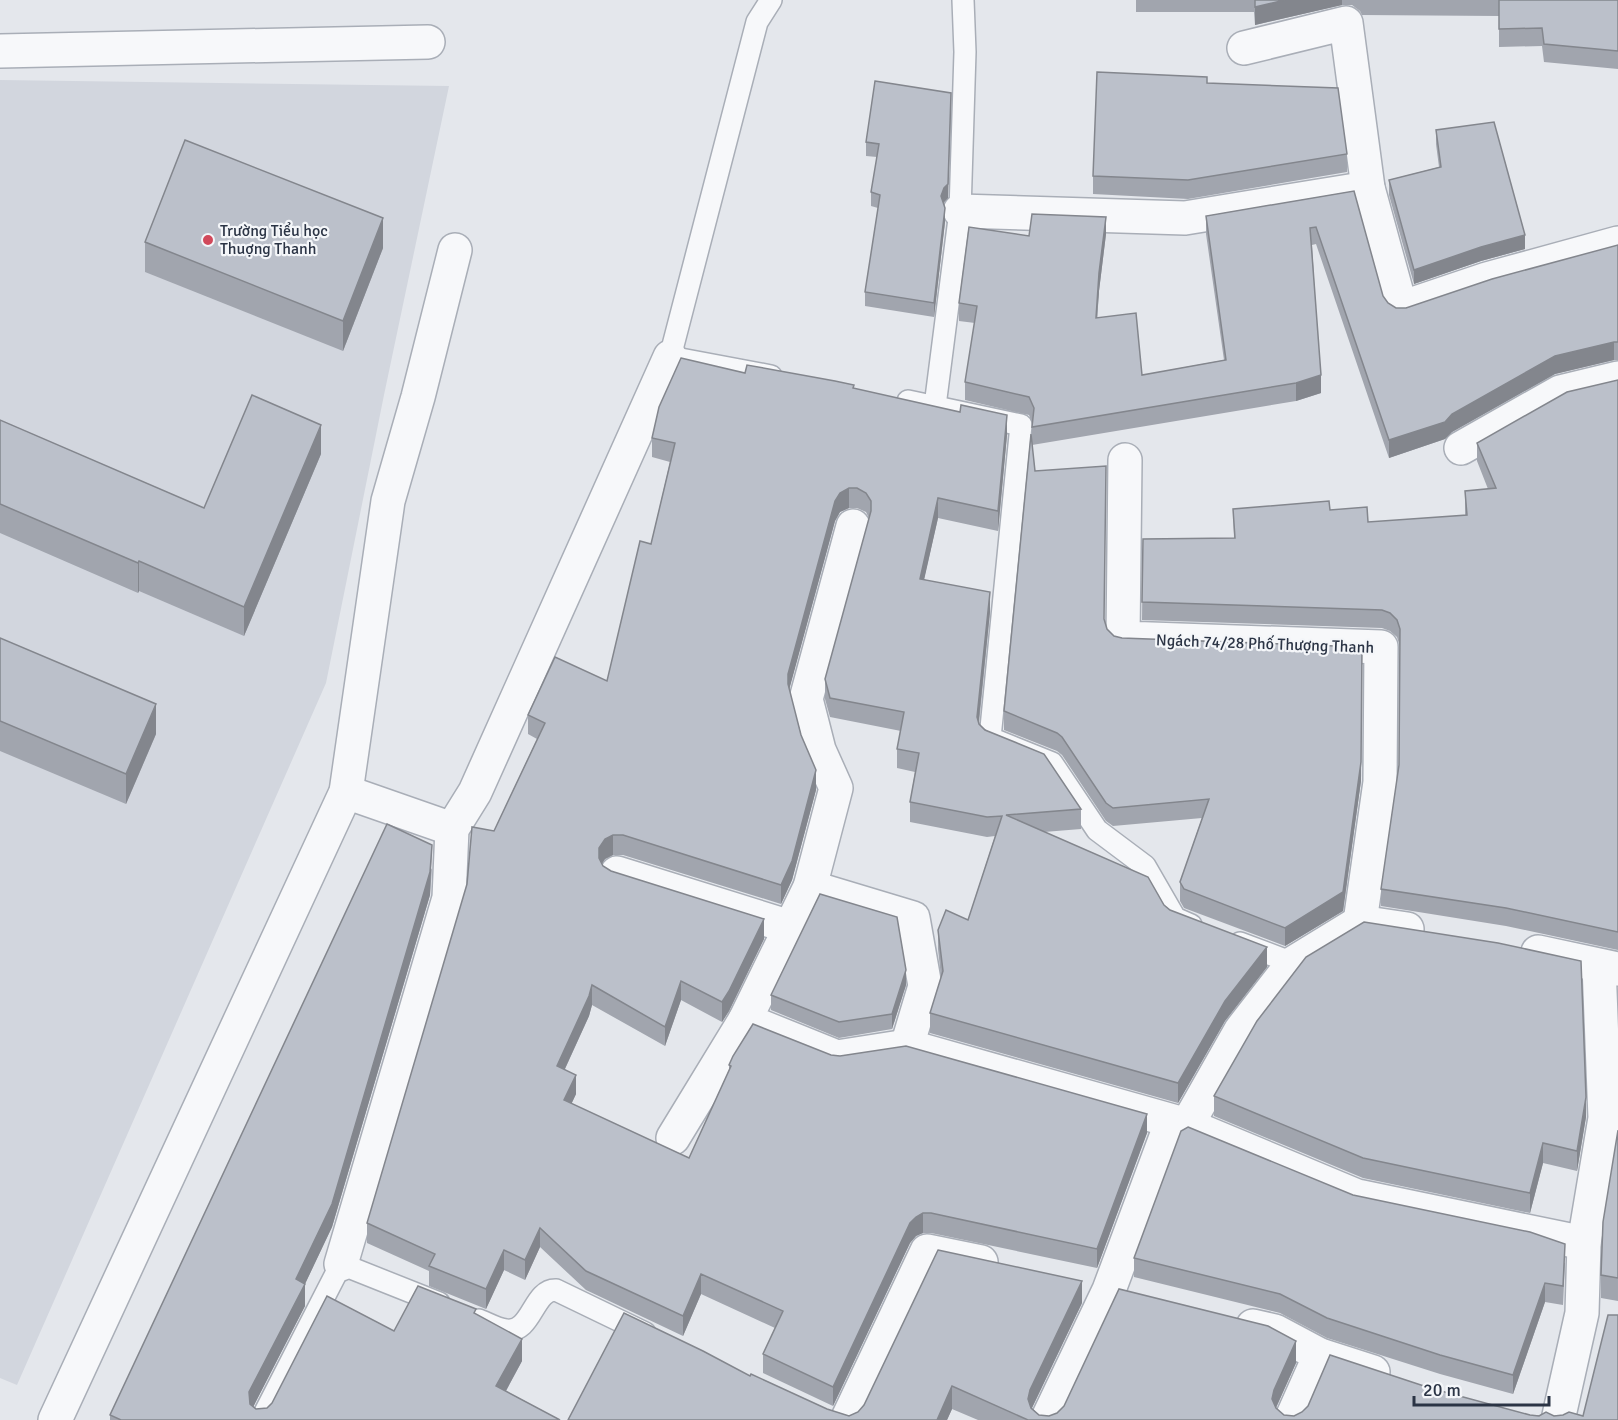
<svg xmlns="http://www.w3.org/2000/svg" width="1618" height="1420" font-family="Signika,sans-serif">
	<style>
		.built { fill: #d2d6de }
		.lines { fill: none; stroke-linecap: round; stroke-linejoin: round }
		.service-casing { stroke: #a9aeb7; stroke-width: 24 }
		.minor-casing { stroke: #a9aeb7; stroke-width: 36 }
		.service { stroke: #f7f8fa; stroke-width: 21 }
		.minor { stroke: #f7f8fa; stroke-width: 33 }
		.wall { fill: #a1a5ae }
		.shaded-wall { fill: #83868d }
		.building { fill: #bbc0ca; stroke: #83868d; stroke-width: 1.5 }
		.poi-dot { fill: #d1495b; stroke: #f4f6f9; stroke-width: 2 }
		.labels { text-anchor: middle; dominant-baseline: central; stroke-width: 4.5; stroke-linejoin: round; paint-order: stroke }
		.poi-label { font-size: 16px; fill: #2b3445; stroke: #f4f6f9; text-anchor: start }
		.street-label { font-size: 16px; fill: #2b3445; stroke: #f4f6f9 }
	</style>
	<rect width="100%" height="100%" fill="#e4e7ec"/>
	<polygon class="built" points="0,80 449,86 384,395 326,683 17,1385 0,1378"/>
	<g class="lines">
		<g class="service-casing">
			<g id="service">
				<polyline points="771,0 757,22 670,357 771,376"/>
				<polyline points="908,401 1021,425 990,738 1052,763 1097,830 1145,866 1175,918 1191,925"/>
				<polyline points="935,406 960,211 965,52 963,0"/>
				<polyline points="1240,943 1293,963"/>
				<path d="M479,1320C487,1323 497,1329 506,1330C532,1334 533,1289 556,1290L645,1333"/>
				<polyline points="261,1420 341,1264 439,1303"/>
			</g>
		</g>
		<g class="minor-casing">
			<g id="minor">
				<polyline points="1244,48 1346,23 1368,188 1401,308 1487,279 1618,243"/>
				<polyline points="0,51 428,42"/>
				<polyline points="960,211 1185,218 1368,188"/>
				<polyline points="1461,448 1560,392 1618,378"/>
				<polyline points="1125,460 1123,638 1381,647 1380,782 1360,922"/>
				<polyline points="853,526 806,699 819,750 836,788 810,887 745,1020 837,1057 907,1046 1187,1125 1357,1196 1584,1243"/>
				<polyline points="346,792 452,829"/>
				<polyline points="617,873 790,927"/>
				<polyline points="810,887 913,918 925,986 907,1046"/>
				<polyline points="1538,952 1618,969"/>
				<polyline points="673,1138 745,1020"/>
				<polyline points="341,1264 449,898 452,829 475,792 670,357"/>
				<polyline points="1253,1326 1275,1331 1320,1355 1373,1372"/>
				<polyline points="55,1420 346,792 388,501 418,397 455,250"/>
				<polyline points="847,1420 927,1251 981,1262"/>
				<polyline points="1047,1420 1109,1290 1166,1137 1187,1125 1241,1030 1293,963 1360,922 1407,929"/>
				<polyline points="1291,1420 1320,1355"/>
				<polyline points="1558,1420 1582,1313 1584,1243 1605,1118 1599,966"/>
			</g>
		</g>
		<use href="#service" class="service"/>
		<use href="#minor" class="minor"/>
	</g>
	<g class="wall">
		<polygon points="1136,0 1618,0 1618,69 1544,62 1542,46 1499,47 1499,16 1362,15 1360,11 1352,5 1342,5 1255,25 1254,12 1136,12"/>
		<polygon points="875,81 948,198 944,203 945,222 934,317 865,306 865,292 878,208 871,206 871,192 877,157 866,156 866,142"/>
		<polygon points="1207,83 1347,154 1347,172 1188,199 1093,194 1093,176"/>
		<polygon points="1436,130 1525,249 1481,261 1414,284 1389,195 1389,180 1439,167 1436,144"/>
		<polygon points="1354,191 1383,296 1388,303 1396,308 1406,308 1618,245 1618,360 1614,360 1555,374 1452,432 1445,439 1389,458 1316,244 1312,245 1321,393 1296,401 1032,445 1035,471 1104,620 1107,629 1114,636 1361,781 1343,911 1285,946 1184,908 1180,901 1180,882 1202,818 1113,826 1106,821 1062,755 1057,751 1004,730 1004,711 1032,441 1032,423 1029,415 965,400 965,382 975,323 959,321 959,303 1029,236 1106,234 1099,291 1097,318 1142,375 1224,360 1206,234 1206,216"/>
		<polygon points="145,242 383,248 343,351 145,272"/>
		<polygon points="745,373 854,388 1007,435 998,531 938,518 924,579 990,612 979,724 1081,809 1081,829 1044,832 1164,905 1170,910 1267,967 1225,1021 1178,1103 930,1033 930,1013 941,977 938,949 938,930 968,920 995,836 987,837 910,822 910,802 915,772 897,768 897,749 901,731 830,717 825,699 825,679 869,518 866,512 857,508 849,508 840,512 835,521 789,689 816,790 792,880 781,904 623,855 613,855 605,859 602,864 603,866 611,871 764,939 729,1011 722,1022 681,1000 665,1046 592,1005 589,1016 565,1069 576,1094 571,1104 689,1158 729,1070 729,1065 831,1055 1147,1133 1097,1268 931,1233 923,1233 916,1236 910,1243 833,1406 763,1373 763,1354 775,1328 701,1294 683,1336 586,1290 540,1247 525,1280 504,1270 486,1309 429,1286 429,1271 367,1243 367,1223 494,831 537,739 528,734 528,715 607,681 651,544 670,462 652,457 652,438"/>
		<polygon points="1618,380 1618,950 1506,926 1381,906 1381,889 1399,765 1400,647 1397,637 1390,631 1382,628 1142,620 1143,539 1234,538 1233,509 1330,510 1368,522 1465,516 1465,491 1488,489 1477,461 1477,443"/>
		<polygon points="0,420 204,508 321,454 244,636 139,591 138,593 0,533"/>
		<polygon points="0,638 156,734 126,804 0,751"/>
		<polygon points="432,868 430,895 332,1227 305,1284 305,1306 253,1407 256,1409 267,1408 394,1331 476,1314 522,1361 506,1391 560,1420 110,1420 110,1415"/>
		<polygon points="906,985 892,1029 839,1038 771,1010 771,995"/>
		<polygon points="1214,1096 1586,1117 1577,1171 1543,1163 1530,1213 1363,1178 1214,1116"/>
		<polygon points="1618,1130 1618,1301 1601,1298 1601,1275"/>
		<polygon points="1353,1195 1565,1263 1563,1305 1545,1302 1513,1394 1440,1374 1327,1338 1280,1313 1134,1277 1134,1258"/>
		<polygon points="1082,1303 1032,1408 1039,1415 1049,1416 1296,1363 1276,1408 1284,1415 1294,1416 1430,1388 1530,1415 1583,1416 1618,1420 978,1420 952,1409 947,1420 568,1420 750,1376 827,1409 849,1416"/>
	</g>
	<g class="shaded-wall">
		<polygon points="1285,0 1342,0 1342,5 1255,25 1255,7"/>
		<polygon points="951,107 948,198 944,202 941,210 941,196"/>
		<polygon points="945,208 945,222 934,317 934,303"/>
		<polygon points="1106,217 1106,234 1099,291 1096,336 1099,273"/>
		<polygon points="383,218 383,248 343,351 343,321"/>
		<polygon points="1525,235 1525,249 1481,261 1414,284 1414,270 1481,247"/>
		<polygon points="1614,342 1614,360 1555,374 1452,432 1445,439 1389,458 1389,440 1452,414 1555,356"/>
		<polygon points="1321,375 1321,393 1296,401 1296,383"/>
		<polygon points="1007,415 1007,435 998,531 998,511"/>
		<polygon points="321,425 321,454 244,636 244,607"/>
		<polygon points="849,488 849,508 840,512 835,521 788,694 788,674 835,501 840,493"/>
		<polygon points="938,498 938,518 920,598 920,579"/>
		<polygon points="139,561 139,591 138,593 138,563"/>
		<polygon points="990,592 990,612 977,737 977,717"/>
		<polygon points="1362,647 1361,781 1343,911 1285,946 1285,928"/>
		<polygon points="156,704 156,734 126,804 126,774"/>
		<polygon points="816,770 816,790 792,880 781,904 781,885"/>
		<polygon points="613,835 613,855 605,859 599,868 599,848 605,839"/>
		<polygon points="432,845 430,895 332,1227 305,1284 305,1306 249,1415 249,1392"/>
		<polygon points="764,919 764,939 729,1011 722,1022 722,1002"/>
		<polygon points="1267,947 1267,967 1225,1021 1178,1103 1178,1083 1225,1001"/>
		<polygon points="906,970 906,985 892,1029 892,1014"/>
		<polygon points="681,981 681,1000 665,1046 665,1027"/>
		<polygon points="592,985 592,1005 589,1016 557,1086 557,1066"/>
		<polygon points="576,1075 576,1094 564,1120 564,1100"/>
		<polygon points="1586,1097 1586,1117 1577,1171 1577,1151"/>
		<polygon points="1147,1114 1147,1133 1097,1268 1097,1249"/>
		<polygon points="1543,1143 1543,1163 1530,1213 1530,1193"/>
		<polygon points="923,1213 923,1233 916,1236 910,1243 833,1406 833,1387 910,1223 916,1217"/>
		<polygon points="540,1228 540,1247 525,1280 525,1260"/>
		<polygon points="504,1250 504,1270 486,1309 486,1289"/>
		<polygon points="701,1274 701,1294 683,1336 683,1316"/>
		<polygon points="1082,1281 1082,1303 1030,1412 1028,1399 1030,1390"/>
		<polygon points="1545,1283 1545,1302 1513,1394 1513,1375"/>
		<polygon points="522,1339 522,1361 496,1409 496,1386"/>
		<polygon points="1296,1341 1296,1363 1274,1412 1272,1399 1274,1390"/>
		<polygon points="952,1386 952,1409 947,1420 937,1420"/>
	</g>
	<g class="building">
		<polygon points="1255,0 1285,0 1255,7"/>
		<polygon points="1499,0 1618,0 1618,51 1544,44 1542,28 1499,29"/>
		<polygon points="1097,72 1207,77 1207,83 1338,88 1347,154 1188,180 1093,176"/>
		<polygon points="875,81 951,93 948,184 944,188 941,196 945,208 934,303 865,292 880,195 871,192 879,144 866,142"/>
		<polygon points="1494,122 1525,235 1481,247 1414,270 1389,180 1441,167 1436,130"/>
		<polygon points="185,140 383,218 343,321 145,242"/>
		<polygon points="1354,191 1383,296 1388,303 1396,308 1406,308 1492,279 1618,245 1618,342 1614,342 1555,356 1452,414 1445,422 1389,440 1316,227 1310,228 1321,375 1296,383 1032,427 1034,408 1029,397 965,382 977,306 959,303 969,227 1029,236 1032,214 1106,217 1099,273 1096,318 1136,313 1142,375 1226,360 1206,216"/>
		<polygon points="681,358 745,373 747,365 835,381 854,385 853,388 960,412 961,405 1007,415 998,511 938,498 920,579 990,592 977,717 979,724 985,730 1044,754 1081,809 1006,815 1148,877 1164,905 1170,910 1267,947 1225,1001 1178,1083 930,1013 943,971 938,930 946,910 968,920 1002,816 987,817 910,802 919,753 897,749 904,712 830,698 825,679 871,511 871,501 866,493 857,488 849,488 840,493 835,501 788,674 788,684 801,735 816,770 792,861 781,885 623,835 613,835 605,839 599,848 599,858 603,866 611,871 764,919 729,991 722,1002 681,981 665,1027 592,985 589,996 557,1066 576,1075 564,1100 689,1158 731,1066 729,1065 733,1056 753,1024 831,1055 840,1056 906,1046 1147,1114 1097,1249 931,1213 923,1213 916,1217 910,1223 833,1387 763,1354 783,1311 701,1274 683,1316 586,1271 540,1228 525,1260 504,1250 486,1289 429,1266 435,1254 367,1223 467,884 472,827 494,831 545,723 528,715 555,657 607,681 640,541 651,544 675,443 652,438 659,407"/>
		<polygon points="1618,380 1618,932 1506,908 1381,889 1399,765 1400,629 1397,620 1390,613 1382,610 1142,602 1143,539 1235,538 1233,509 1329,501 1330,510 1367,507 1368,522 1467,515 1465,491 1496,488 1477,443 1567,392"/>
		<polygon points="252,395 321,425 244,607 139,561 138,563 0,504 0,420 204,508"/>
		<polygon points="1031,434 1035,471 1106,466 1104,619 1107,629 1114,636 1122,638 1362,647 1361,762 1343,892 1285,928 1184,889 1180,882 1209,799 1113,808 1106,803 1062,737 1057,733 1004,711"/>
		<polygon points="0,638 156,704 126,774 0,721"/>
		<polygon points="387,824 432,845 430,872 332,1204 296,1279 305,1284 249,1392 250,1404 256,1409 267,1408 272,1403 327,1296 394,1331 418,1286 476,1309 474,1313 522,1339 496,1386 560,1420 121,1420 110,1415"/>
		<polygon points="820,894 897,917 906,970 892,1014 839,1022 771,995"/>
		<polygon points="1364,922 1498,943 1581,961 1586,1097 1577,1151 1543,1143 1530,1193 1363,1158 1214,1096 1257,1021 1306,957"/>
		<polygon points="1188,1127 1353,1195 1530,1232 1565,1244 1563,1286 1545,1283 1513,1375 1440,1355 1327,1318 1280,1294 1134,1258 1181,1131"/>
		<polygon points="1618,1130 1618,1278 1601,1275 1603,1222"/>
		<polygon points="938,1250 1082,1281 1030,1390 1028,1399 1031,1408 1039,1415 1049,1416 1057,1413 1064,1406 1119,1289 1268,1326 1296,1341 1274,1390 1272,1399 1276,1408 1284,1415 1294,1416 1302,1412 1308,1406 1330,1355 1430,1388 1530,1415 1539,1416 1546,1412 1554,1416 1563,1415 1569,1412 1583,1416 1608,1315 1618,1315 1618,1420 1028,1420 952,1386 937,1420 568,1420 624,1313 703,1351 750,1376 751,1374 827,1409 849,1416 858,1412 864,1405"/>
	</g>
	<circle class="poi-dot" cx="208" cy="240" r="6"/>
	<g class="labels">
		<g class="poi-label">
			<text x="220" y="231">Trường Tiểu học<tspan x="220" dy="18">Thuợng Thanh</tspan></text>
		</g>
		<g class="street-label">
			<text transform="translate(1265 644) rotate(2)">Ngách 74/28 Phố Thượng Thanh</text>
		</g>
	</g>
	<path d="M1414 1396v9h135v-9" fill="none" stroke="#2b3445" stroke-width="3"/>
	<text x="1423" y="1396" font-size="18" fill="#2b3445" stroke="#f4f6f9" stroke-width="4.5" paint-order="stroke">20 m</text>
</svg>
